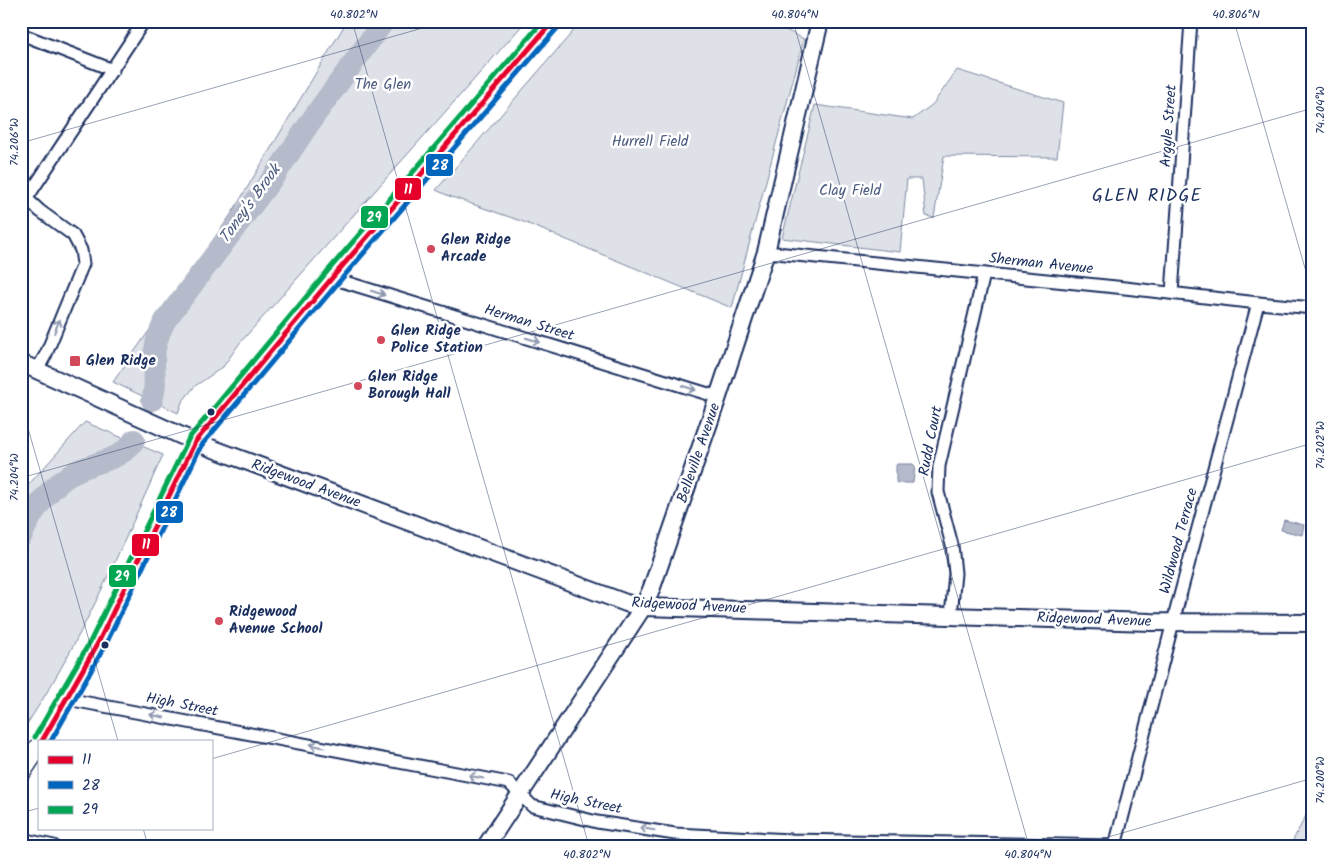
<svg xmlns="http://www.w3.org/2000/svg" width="1334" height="867" font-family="Kalam,sans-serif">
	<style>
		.green { fill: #dee1e7; stroke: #7c88a2 }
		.water { fill: #b5bbca; stroke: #77839f }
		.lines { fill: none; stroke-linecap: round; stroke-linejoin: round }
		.river { stroke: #b5bbca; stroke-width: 22 }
		.street-casing { stroke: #1b2f5e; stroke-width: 15 }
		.secondary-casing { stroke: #1b2f5e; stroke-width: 20 }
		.primary-casing { stroke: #1b2f5e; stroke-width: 21 }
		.street { stroke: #fff; stroke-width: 11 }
		.secondary { stroke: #fff; stroke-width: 16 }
		.primary { stroke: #fff; stroke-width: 18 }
		.bus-1-casing { stroke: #fff; stroke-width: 9 }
		.bus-2-casing { stroke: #fff; stroke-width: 9 }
		.bus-3-casing { stroke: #fff; stroke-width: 9 }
		.bus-1 { stroke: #e4002b; stroke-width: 5 }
		.bus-2 { stroke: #0065bd; stroke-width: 5 }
		.bus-3 { stroke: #00a651; stroke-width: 5 }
		.oneway { stroke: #8d97ae }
		.ticks { fill: none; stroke: #1b2f5e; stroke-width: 1; stroke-opacity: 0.45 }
		.poi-dot { fill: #d1495b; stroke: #fff; stroke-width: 2 }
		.bus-dot { fill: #1b2f5e; stroke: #fff; stroke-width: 2 }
		.labels { text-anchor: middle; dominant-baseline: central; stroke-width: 5; stroke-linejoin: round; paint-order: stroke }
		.park-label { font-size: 15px; fill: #4c5c80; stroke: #fff }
		.street-label { font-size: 15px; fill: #1b2f5e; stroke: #fff }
		.poi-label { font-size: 15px; font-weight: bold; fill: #1b2f5e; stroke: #fff; text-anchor: start }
		.water-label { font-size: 16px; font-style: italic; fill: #49597e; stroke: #fff }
		.quarter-label { font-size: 18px; letter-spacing: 1px; fill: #1b2f5e; stroke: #fff }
		.line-badge { stroke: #fff; stroke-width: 2 }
		.badge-label { font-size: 14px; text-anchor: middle; font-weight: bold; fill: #fff }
		.neatline { fill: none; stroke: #1b2f5e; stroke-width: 2 }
		.ticks-label { font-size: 12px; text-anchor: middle; fill: #1b2f5e }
	</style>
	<rect width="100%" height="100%" fill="#fff"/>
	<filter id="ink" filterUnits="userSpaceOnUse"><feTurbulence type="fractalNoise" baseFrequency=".02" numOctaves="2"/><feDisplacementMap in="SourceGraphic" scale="10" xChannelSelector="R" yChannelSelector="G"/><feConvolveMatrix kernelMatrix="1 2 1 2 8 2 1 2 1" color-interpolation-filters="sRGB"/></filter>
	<g filter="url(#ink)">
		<g class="green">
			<polygon points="347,21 526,21 239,344 223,367 195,386 182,402 178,413 113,382 232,213"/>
			<polygon points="582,21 768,21 804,39 732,308 521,221 449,196 436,190"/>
			<polygon points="957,70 1063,103 1057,157 944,156 934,218 926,216 922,179 907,179 900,252 782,238 815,105 913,119 933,104"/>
			<path d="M85,422L163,455C120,550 80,646 21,733V493Z"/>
			<polygon points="1313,802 1313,836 1307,846 1290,846"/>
		</g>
		<g class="water">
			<polygon points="897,464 913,464 915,466 913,483 897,483 896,482 896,466"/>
			<polygon points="1284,520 1304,525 1302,535 1281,530"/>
		</g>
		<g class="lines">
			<g class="river">
				<path d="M152,400C157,385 154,375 154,360C154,345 158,334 165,321L275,175L315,115L384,21"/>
				<path d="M21,537C32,511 50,486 75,472C95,461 122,461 134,440"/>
			</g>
			<g class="street-casing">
				<g id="street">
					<polyline points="21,34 113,70"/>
					<polyline points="27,199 40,211 73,235 81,250 83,264 46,354 37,370"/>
					<polyline points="21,207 144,21"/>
					<polyline points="766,252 1116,287 1258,303 1313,308"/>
					<polyline points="332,278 718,397"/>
					<polyline points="1172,293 1191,21"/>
					<polyline points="951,616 955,573 952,545 938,492 939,466 984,274"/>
					<polyline points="67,699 509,783 532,806 597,822 675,834 792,840 1115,846"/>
					<polyline points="21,839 54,846"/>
					<polyline points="1115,846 1173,622 1258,303"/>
				</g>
			</g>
			<g class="secondary-casing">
				<g id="secondary">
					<polyline points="21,363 195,442 626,603 643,607 1151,622 1313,623"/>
					<polyline points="486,846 643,607 651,590 718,397 766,252 820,21"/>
				</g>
			</g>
			<g class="primary-casing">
				<g id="primary">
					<polyline points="42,741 98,643 195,442 332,278 553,21"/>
					<polyline points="21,773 39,746"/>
				</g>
			</g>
			<use href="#street" class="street"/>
			<use href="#secondary" class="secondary"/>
			<use href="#primary" class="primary"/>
			<g class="bus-1-casing">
				<polyline id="bus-1" points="42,741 98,643 195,442 332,278 553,21"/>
			</g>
			<g class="bus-2-casing">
				<polyline id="bus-2" points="51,741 105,646 201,446 338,283 559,26"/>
			</g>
			<g class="bus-3-casing">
				<polyline id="bus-3" points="35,737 91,640 189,438 326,273 543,21"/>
			</g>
			<use href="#bus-1" class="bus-1"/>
			<use href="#bus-2" class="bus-2"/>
			<use href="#bus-3" class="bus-3"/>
		</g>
		<defs><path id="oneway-shaft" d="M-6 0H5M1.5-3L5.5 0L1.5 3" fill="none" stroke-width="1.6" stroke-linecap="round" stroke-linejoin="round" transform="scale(1.25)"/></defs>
		<g class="oneway">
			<use href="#oneway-shaft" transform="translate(378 293) rotate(17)"/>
			<use href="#oneway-shaft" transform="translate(57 326) rotate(-68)"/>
			<use href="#oneway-shaft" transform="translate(533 340) rotate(17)"/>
			<use href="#oneway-shaft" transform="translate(689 388) rotate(17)"/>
			<use href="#oneway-shaft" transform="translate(157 716) rotate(-169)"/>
			<use href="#oneway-shaft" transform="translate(317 746) rotate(-169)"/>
			<use href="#oneway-shaft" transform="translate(476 777) rotate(-169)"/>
			<use href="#oneway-shaft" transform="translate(647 829) rotate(-171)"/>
		</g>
	</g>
	<path class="ticks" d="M352,21L589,846M793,21L1029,846M1234,21L1313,296M21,143L447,21M21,404L118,741M21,478L1313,108M211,759L1313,443M21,813L39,808M143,828L148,846M1077,846L1313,778"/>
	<g class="poi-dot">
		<circle cx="431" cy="249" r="5"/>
		<circle cx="381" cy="340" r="5"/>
		<rect x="69" y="355" width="12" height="12" rx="2.5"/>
		<circle cx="358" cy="386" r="5"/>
		<circle cx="219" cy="621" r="5"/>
	</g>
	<g class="bus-dot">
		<circle cx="211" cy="412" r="4.5"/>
		<circle cx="105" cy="645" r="4.5"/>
	</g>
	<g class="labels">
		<g class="park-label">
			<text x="383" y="85">The Glen</text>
			<text x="650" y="142">Hurrell Field</text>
			<text x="850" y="191">Clay Field</text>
		</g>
		<g class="street-label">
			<text transform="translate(1169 126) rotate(-86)">Argyle Street</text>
			<text transform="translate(1041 264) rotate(6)">Sherman Avenue</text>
			<text transform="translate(529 323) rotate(17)">Herman Street</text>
			<text transform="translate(931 441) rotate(-79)">Rudd Court</text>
			<text transform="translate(699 453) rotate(-71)">Belleville Avenue</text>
			<text transform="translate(306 484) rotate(20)">Ridgewood Avenue</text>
			<text transform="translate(1179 541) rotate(-75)">Wildwood Terrace</text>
			<text transform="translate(689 606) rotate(3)">Ridgewood Avenue</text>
			<text transform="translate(1094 620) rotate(2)">Ridgewood Avenue</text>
			<text transform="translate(182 705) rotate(11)">High Street</text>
			<text transform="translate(586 802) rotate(12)">High Street</text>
		</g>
		<g class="poi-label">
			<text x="441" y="240">Glen Ridge<tspan x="441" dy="17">Arcade</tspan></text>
			<text x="391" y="331">Glen Ridge<tspan x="391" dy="17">Police Station</tspan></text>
			<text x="86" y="361">Glen Ridge</text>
			<text x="368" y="377">Glen Ridge<tspan x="368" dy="17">Borough Hall</tspan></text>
			<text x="229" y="612">Ridgewood<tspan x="229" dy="17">Avenue School</tspan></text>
		</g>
		<g class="water-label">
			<text transform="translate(250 204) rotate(-54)">Toney's Brook</text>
		</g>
		<g class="quarter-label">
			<text x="1147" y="196">GLEN RIDGE</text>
		</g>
	</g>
	<g class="line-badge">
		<rect x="425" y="153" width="29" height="24" rx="5" fill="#0065bd"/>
		<rect x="394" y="177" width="28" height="24" rx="5" fill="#e4002b"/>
		<rect x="360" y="205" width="29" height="24" rx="5" fill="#00a651"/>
		<rect x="155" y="500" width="29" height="24" rx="5" fill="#0065bd"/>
		<rect x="131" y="533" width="29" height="24" rx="5" fill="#e4002b"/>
		<rect x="108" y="564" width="29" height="24" rx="5" fill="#00a651"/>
	</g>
	<g class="badge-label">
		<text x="440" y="170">28</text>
		<text x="408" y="194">11</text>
		<text x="374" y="222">29</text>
		<text x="169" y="517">28</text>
		<text x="146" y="549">11</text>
		<text x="122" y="581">29</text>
	</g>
	<rect width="1334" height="867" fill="none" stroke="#fff" stroke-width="55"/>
	<rect x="38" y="740" width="175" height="90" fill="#ffffff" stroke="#a4acbf"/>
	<rect x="48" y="756" width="25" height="8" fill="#e4002b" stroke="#a4acbf"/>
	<text x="82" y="764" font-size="15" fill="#1b2f5e">11</text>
	<rect x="48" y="781" width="25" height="8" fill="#0065bd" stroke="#a4acbf"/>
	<text x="82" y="790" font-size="15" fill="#1b2f5e">28</text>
	<rect x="48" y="806" width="25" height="8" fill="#00a651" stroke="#a4acbf"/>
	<text x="82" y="814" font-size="15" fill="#1b2f5e">29</text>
	<rect x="28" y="28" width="1278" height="812" class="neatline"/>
	<g class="ticks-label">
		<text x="354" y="18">40.802°N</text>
		<text x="795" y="18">40.804°N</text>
		<text x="1236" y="18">40.806°N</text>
		<text transform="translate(1320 110) rotate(-90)" y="4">74.204°W</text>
		<text transform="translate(14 142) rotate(-90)" y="4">74.206°W</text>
		<text transform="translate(1320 445) rotate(-90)" y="4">74.202°W</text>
		<text transform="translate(14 477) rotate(-90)" y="4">74.204°W</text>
		<text transform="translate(1320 780) rotate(-90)" y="4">74.200°W</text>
		<text x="587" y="858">40.802°N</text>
		<text x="1028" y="858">40.804°N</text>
	</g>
</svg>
